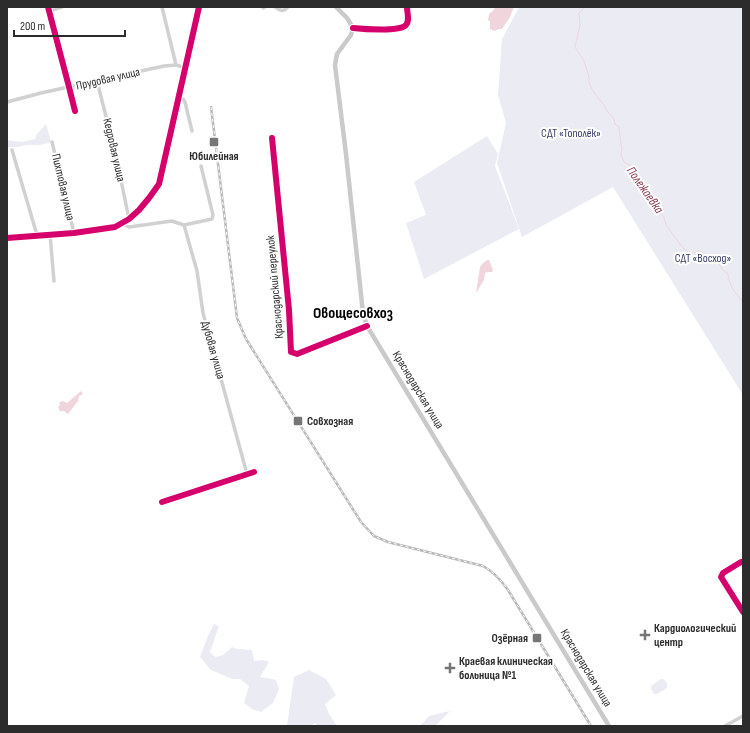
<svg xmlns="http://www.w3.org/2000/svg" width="750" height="733" font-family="'Sofia Sans Condensed',sans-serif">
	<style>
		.green { fill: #eaebf3 }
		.water { fill: #f1d5dc }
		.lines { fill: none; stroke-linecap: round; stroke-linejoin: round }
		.stream { stroke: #f1d5dc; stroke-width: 1 }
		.street { stroke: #d1d1d1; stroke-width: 3.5 }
		.secondary { stroke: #cacaca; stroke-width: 4.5 }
		.rail-casing { stroke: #b8b8b8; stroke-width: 2.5 }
		.rail { stroke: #fff; stroke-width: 1; stroke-dasharray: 3; stroke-linecap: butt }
		.cycleway-casing { stroke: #fff; stroke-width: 8 }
		.cycleway { stroke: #d6006c; stroke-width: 6 }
		.poi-dot { fill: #767676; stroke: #fff; stroke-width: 1.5 }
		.labels { text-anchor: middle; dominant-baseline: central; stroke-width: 4; stroke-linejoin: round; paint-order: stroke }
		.street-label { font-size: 12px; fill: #2c2c2c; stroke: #fff }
		.park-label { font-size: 12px; fill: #393e68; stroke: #fff }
		.poi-label { font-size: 12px; font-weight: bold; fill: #2c2c2c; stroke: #fff; text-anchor: start }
		.water-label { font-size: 13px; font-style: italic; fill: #8e394f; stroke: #fff }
		.district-label { font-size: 16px; font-weight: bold; fill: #000; stroke: #fff }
	</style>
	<rect width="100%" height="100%" fill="#fff"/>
	<g class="green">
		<polygon points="519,7 743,7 743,395 613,187 522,237 497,163 506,123 498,95 502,39"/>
		<polygon points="46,124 51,142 40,145 26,145 18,147 9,147 7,149 7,140 22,142 35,139 37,134"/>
		<polygon points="487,136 498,154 495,166 519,229 424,279 406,223 426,215 414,182"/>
		<polygon points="214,624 219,626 210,652 215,657 223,655 232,647 237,649 252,650 254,661 263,660 269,662 260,677 267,678 276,680 279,689 273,703 261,712 252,709 244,703 249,686 240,679 232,679 211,670 200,657 208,636"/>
		<polygon points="309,670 326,679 336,695 325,704 329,714 337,726 317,726 315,723 311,726 287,726 294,677"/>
		<path d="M661,679H663C666,681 668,684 667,688L657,694H654L651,689V686Z"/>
		<polygon points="450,711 437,724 436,726 420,726 429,716"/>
	</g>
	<g class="water">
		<polygon points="495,7 514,7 510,17 502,29 498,29 495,31 490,29 490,22 488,20 489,14 494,10"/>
		<polygon points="487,260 489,260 493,270 492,272 488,272 485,273 484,280 476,293 480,267 482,264"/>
		<polygon points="81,391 83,394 79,396 78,401 68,414 64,411 60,411 58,407 60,405 59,402 63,401 67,403"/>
	</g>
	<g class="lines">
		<polyline class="stream" points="585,7 579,13 580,25 575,47 581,56 584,61 589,77 589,83 592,89 595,94 604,105 607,111 614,119 615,124 619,127 621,145 622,148 621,155 624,162 631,166 633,174 636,179 644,185 654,207 658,209 664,217 666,225 680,244 685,250 691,253 700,251 718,262 722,269 728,274 729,280 733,290 736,293 743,302"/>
		<g class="street">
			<polyline points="48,7 69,87 75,111"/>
			<polyline points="162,7 176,65"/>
			<path d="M275,7C281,11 283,12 288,7"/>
			<polyline points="263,8 265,7"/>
			<polyline points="49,11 62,7"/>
			<path d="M353,28C362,29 400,32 406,25C410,21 407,13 407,7"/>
			<polyline points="97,81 116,156 129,219"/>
			<polyline points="179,97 183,99 185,102 192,131"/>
			<polyline points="7,102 41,93 164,66 176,65 186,68"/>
			<polyline points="272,138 289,310 291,352 297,354 367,326"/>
			<polyline points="52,142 74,233"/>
			<polyline points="12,150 37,235"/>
			<polyline points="123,222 125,225 129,227 172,221 184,225 212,219 213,215 201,166"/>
			<polyline points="184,225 197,271 203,313 247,474"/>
			<polyline points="50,234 54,281"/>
			<polyline points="162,502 254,472"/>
			<polyline points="743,562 741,562 723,573 721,577 743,612"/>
			<polyline points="725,726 743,716"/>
		</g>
		<g class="secondary">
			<polyline points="336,7 347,18 353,28 351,35 337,54 335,65 346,154 363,313 367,326 609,726"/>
			<polyline points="7,238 74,233 115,227 129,219 139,210 149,198 159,184 199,7"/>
		</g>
		<g class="rail-casing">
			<path id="rail" d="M211,107L237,318L246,339L361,522L374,536L388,542L483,566C494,572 501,580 508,590L591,726"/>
		</g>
		<use href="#rail" class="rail"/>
		<g class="cycleway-casing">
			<g id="cycleway">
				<polyline points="48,7 69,87 75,111"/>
				<path d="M353,28C362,29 400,32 406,25C410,21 407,13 407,7"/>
				<polyline points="272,138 289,310 291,352 297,354 367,326"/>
				<polyline points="7,238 74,233 115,227 129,219 139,210 149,198 159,184 199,7"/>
				<polyline points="162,502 254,472"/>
				<polyline points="743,562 741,562 723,573 721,577 743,612"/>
			</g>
		</g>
		<use href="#cycleway" class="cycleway"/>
	</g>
	<g class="poi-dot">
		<rect x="209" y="137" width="10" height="10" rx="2"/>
		<rect x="293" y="416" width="10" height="10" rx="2"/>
		<path d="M643 629h4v4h4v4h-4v4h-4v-4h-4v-4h4z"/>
		<rect x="532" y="633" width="10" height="10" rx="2"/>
		<path d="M448 662h4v4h4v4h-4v4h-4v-4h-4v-4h4z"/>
	</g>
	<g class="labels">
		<g class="street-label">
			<text transform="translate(108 79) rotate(-13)">Прудовая улица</text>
			<text transform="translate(114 150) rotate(77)">Кедровая улица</text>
			<text transform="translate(63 187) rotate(77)">Пихтовая улица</text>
			<text transform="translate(275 287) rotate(-95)">Краснодарский переулок</text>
			<text transform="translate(213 350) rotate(74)">Дубовая улица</text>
			<text transform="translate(418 390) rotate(59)">Краснодарская улица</text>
			<text transform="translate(586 668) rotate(59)">Краснодарская улица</text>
		</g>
		<g class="park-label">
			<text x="571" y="133">СДТ «Тополёк»</text>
			<text x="703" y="258">СДТ «Восход»</text>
		</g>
		<g class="poi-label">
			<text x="214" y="156" text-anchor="middle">Юбилейная</text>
			<text x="307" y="421">Совхозная</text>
			<text x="654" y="628">Кардиологический<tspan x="654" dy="14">центр</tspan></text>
			<text x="528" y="638" text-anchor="end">Озёрная</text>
			<text x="459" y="661">Краевая клиническая<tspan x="459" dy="14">больница №1</tspan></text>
		</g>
		<g class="water-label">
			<text transform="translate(645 190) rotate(55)">Полежаевка</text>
		</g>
		<g class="district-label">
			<text x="353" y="313">Овощесовхоз</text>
		</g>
	</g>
	<rect width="750" height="733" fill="none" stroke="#2c2c2c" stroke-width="16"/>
	<path d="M14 30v6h111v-6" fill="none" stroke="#2c2c2c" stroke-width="2"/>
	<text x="20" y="30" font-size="12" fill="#2c2c2c" stroke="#ffffff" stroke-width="3" paint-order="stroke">200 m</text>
</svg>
